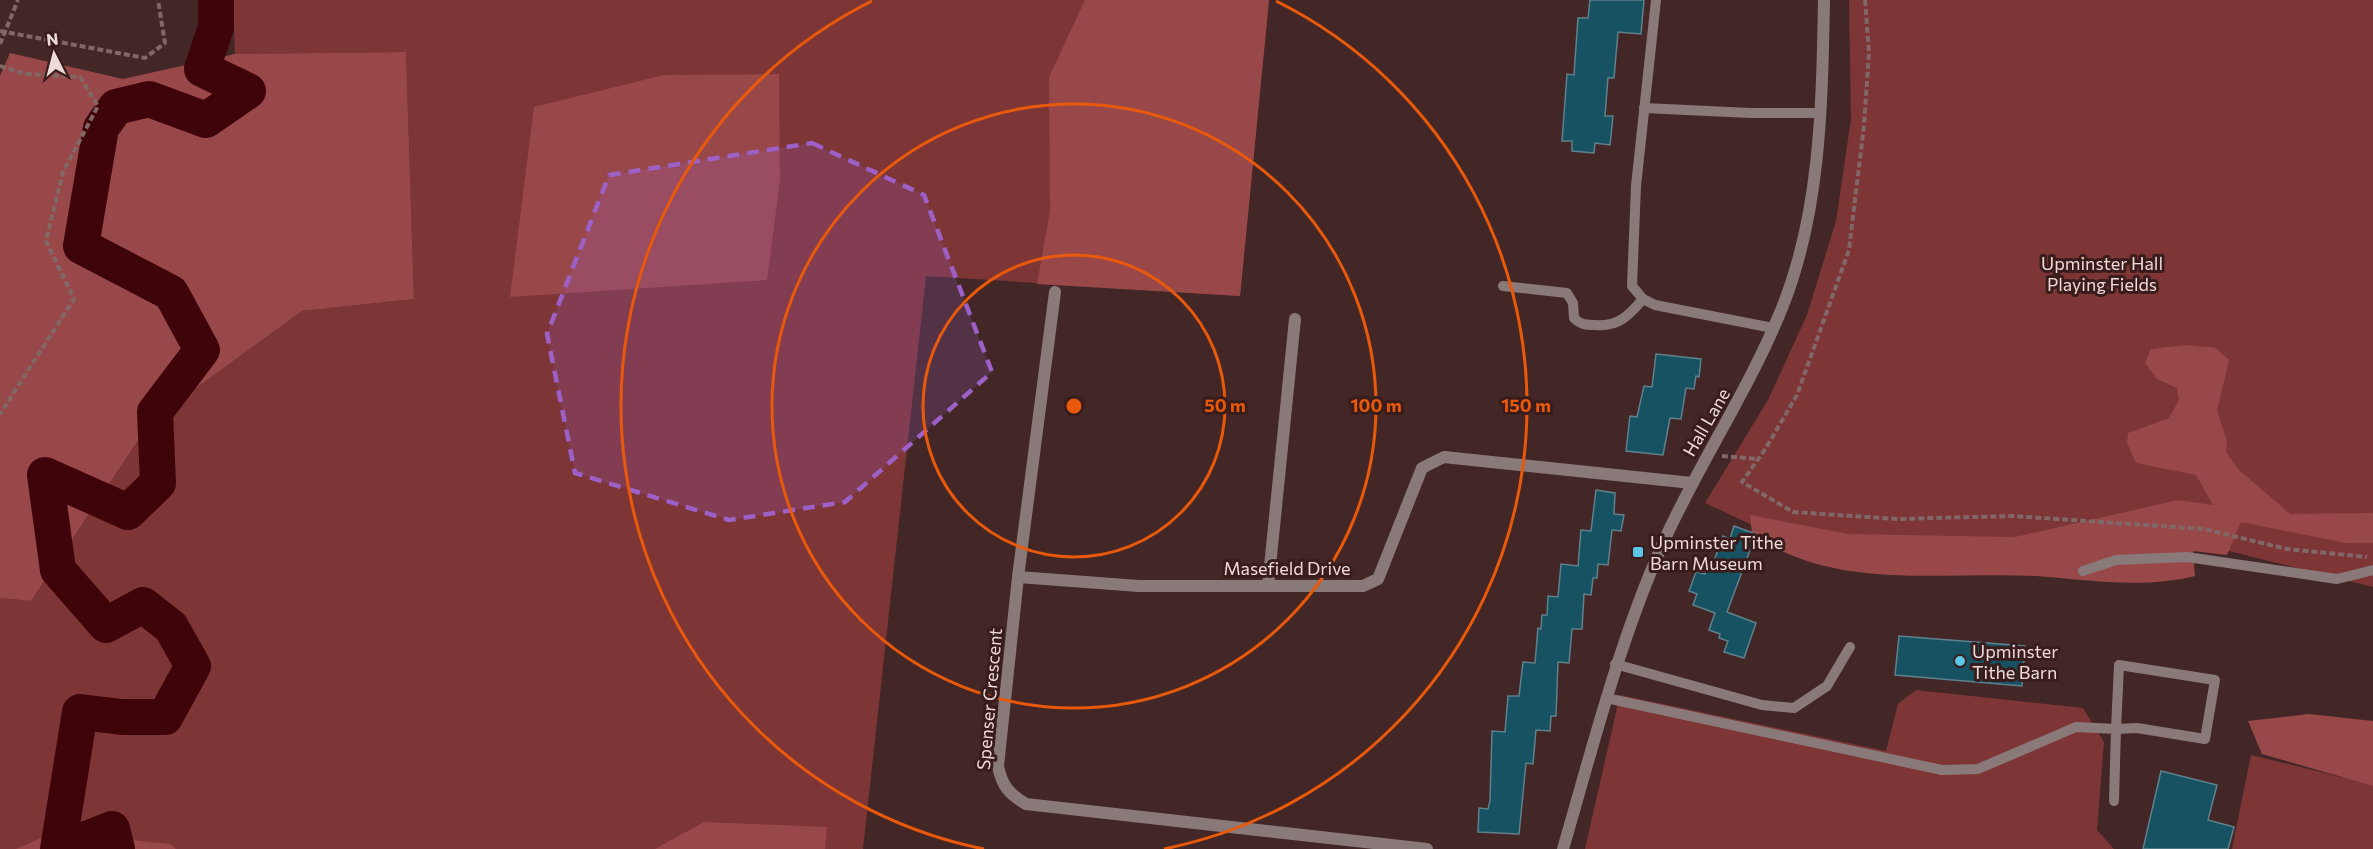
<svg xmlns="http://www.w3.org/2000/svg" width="2373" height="849" font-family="Commissioner,sans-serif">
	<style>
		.green { fill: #7e3536 }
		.forest { fill: #994849 }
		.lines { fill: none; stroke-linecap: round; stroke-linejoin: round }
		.river { stroke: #3e040a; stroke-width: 36 }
		.building { fill: #175263; stroke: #5f818d; stroke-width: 1.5 }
		.path { stroke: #816867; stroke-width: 4; stroke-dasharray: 6 3; stroke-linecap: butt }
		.service { stroke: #897a79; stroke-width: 10 }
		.minor { stroke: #897a79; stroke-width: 12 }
		.tertiary { stroke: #897a79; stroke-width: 12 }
		.marked { fill: #9d60c7; fill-opacity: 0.2; stroke: #9d60c7; stroke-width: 4.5; stroke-dasharray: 12 8; stroke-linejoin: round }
		.ring { fill: none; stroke: #e8590c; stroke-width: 3 }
		.poi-dot { fill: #5cc7e8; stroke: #381d1c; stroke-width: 2 }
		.labels { text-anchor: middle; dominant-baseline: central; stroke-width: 6; stroke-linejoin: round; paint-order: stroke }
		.park-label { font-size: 18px; fill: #f0d7d6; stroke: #381d1c }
		.street-label { font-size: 18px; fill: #eddad9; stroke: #381d1c }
		.poi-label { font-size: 18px; fill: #eddad9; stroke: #381d1c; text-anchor: start }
		.centre { fill: #e8590c; stroke: #381d1c; stroke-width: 3 }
		.ring-label { font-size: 18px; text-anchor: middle; font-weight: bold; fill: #e8590c; stroke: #381d1c; stroke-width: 6; stroke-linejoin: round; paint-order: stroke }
	</style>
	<rect width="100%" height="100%" fill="#432726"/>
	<g class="green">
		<polygon points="233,0 1269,0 1240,296 926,276 863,849 0,849 0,598 31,601 151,421 302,311 414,299 406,52 235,54"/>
		<polygon points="1849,0 2373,0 2373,587 2189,541 1814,554 1705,503 1768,400 1807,315 1836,221 1851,119"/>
		<polygon points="1916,690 2083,708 2104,742 2097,830 2114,849 1585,849 1620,695 1886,751 1898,704"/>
		<polygon points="2251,755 2373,785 2373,849 2232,849"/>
	</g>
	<g class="forest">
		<polygon points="1085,0 1269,0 1240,296 1037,284 1050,211 1049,77"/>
		<polygon points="406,52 414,299 302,311 151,421 31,601 0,598 0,76 10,53 123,79 235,54"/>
		<polygon points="779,74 780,180 767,280 510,297 534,107 664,75"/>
		<path d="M2186,345L2216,348L2229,360L2217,411L2227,441L2226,452L2238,469L2290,514L2373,513V543H2346L2241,522L2227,555L2193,551L2195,576C2142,589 2089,580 2036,576C1941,571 1836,592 1752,534L1750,515L1848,534L2015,537L2178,500L2213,505L2196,475L2136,463L2127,443L2128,433L2169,418L2179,400L2177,388L2157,379L2145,363L2151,349Z"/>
		<polygon points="2309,714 2373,721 2373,786 2262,754 2248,721"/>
		<polygon points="704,822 827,827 825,849 655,849"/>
		<polygon points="55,832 170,844 176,849 16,849"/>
	</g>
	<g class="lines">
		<g class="river">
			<polyline points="58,849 80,712 122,717 165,717 193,666 171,627 143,605 106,625 58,570 45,475 128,512 158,483 155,412 202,350 171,293 81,246 101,128 116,107 149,99 206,120 248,91 202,69 216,27 216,0"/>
			<polyline points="61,849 112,829 117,849"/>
		</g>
	</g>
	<g class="building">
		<polygon points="1590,0 1644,0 1641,34 1618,32 1614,78 1608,78 1605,116 1613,116 1610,145 1595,143 1594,153 1572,151 1572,141 1562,141 1567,74 1574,75 1578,18 1588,18"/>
		<polygon points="1656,354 1701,359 1699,377 1696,376 1694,389 1686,388 1681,419 1670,418 1663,455 1626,451 1630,416 1637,417 1644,386 1652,387"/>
		<polygon points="1596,490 1615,493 1614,514 1624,515 1621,531 1612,530 1608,565 1598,564 1597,578 1593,578 1591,595 1584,594 1582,629 1572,629 1569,663 1558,662 1556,716 1551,716 1550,731 1536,730 1533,764 1526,763 1519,834 1478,832 1479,808 1488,809 1490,801 1492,731 1505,732 1508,696 1519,696 1523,662 1535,663 1538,628 1541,629 1542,615 1547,615 1548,596 1558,597 1561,564 1578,566 1581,530 1591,531"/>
		<polygon points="1734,526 1756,534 1727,612 1756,623 1744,658 1724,652 1728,641 1719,638 1720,634 1709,630 1715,613 1693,605 1697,594 1689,591 1696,572 1705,574 1710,559 1714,561 1723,536 1730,539"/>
		<polygon points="1899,636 2025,646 2022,686 1895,675"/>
		<polygon points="2161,771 2217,785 2208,820 2234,827 2228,849 2143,849"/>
	</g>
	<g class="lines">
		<g class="path">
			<polyline points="1865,0 1869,52 1864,125 1849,250 1797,395 1766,448 1742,482 1793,512 1897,519 2013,516 2204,529 2287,549 2367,557"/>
			<polyline points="0,31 145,58 165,43 158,0"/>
			<polyline points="0,44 18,0"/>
			<polyline points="0,66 25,74 80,77 98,106 63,172 46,241 74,299 0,414"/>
			<polyline points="1722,456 1759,459"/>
		</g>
		<g class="service">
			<polyline points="1656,0 1636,186 1632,286 1643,299 1655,305 1773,328"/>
			<polyline points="1644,108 1750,113 1821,113"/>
			<path d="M1503,286L1567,293L1573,303L1574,318C1581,325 1586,325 1596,325C1619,327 1629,315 1643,299"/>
			<polyline points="2083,571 2116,560 2187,557 2337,579 2373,570"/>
			<polyline points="1615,664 1762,705 1794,708 1827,686 1850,647"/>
			<polygon points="2119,665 2215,680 2205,739 2137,728 2116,729"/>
			<polyline points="1606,698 1942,770 1978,769 2076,727 2116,729 2114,801"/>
		</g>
		<g class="minor">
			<path d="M1055,292L1018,577L998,766C1002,786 1009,794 1026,804L1427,849"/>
			<polyline points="1018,577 1139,586 1363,586 1378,579 1422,468 1444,457 1692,483"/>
			<polyline points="1268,586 1295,319"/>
		</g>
		<path class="tertiary" d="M1563,849C1593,746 1619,642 1663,543C1699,463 1749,390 1782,308C1821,211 1822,103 1824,0"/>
	</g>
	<path class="marked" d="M812,143L924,195L992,372L845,502L729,520L575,473L547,334L609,175Z"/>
	<g class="ring">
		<circle cx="1074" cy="406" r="151"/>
		<circle cx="1074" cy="406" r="302"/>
		<path d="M984 849A452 452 0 0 1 872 1M1276 1A452 452 0 0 1 1164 849"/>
	</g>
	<g class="poi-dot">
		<rect x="1632" y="546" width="12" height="12" rx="3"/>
		<circle cx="1960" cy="661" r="6"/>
	</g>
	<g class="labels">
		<g class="park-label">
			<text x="2102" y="263">Upminster Hall<tspan x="2102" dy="21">Playing Fields</tspan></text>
		</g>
		<g class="street-label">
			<text transform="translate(1706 422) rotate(-60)">Hall Lane</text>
			<text x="1287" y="568">Masefield Drive</text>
			<text transform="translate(989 699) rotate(-85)">Spenser Crescent</text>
		</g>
		<g class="poi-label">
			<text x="1650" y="542">Upminster Tithe<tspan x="1650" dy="21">Barn Museum</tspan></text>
			<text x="1972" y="651">Upminster<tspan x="1972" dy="21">Tithe Barn</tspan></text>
		</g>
	</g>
	<circle cx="1074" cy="406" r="9" class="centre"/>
	<g class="ring-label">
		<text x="1225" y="412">50 m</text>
		<text x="1376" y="412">100 m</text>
		<text x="1526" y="412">150 m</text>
	</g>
	<g transform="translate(54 54) rotate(354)" stroke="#381d1c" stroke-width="4.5" paint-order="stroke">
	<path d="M0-4.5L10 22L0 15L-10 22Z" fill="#eddad9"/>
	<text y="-9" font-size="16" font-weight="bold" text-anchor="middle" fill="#eddad9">N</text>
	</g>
</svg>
